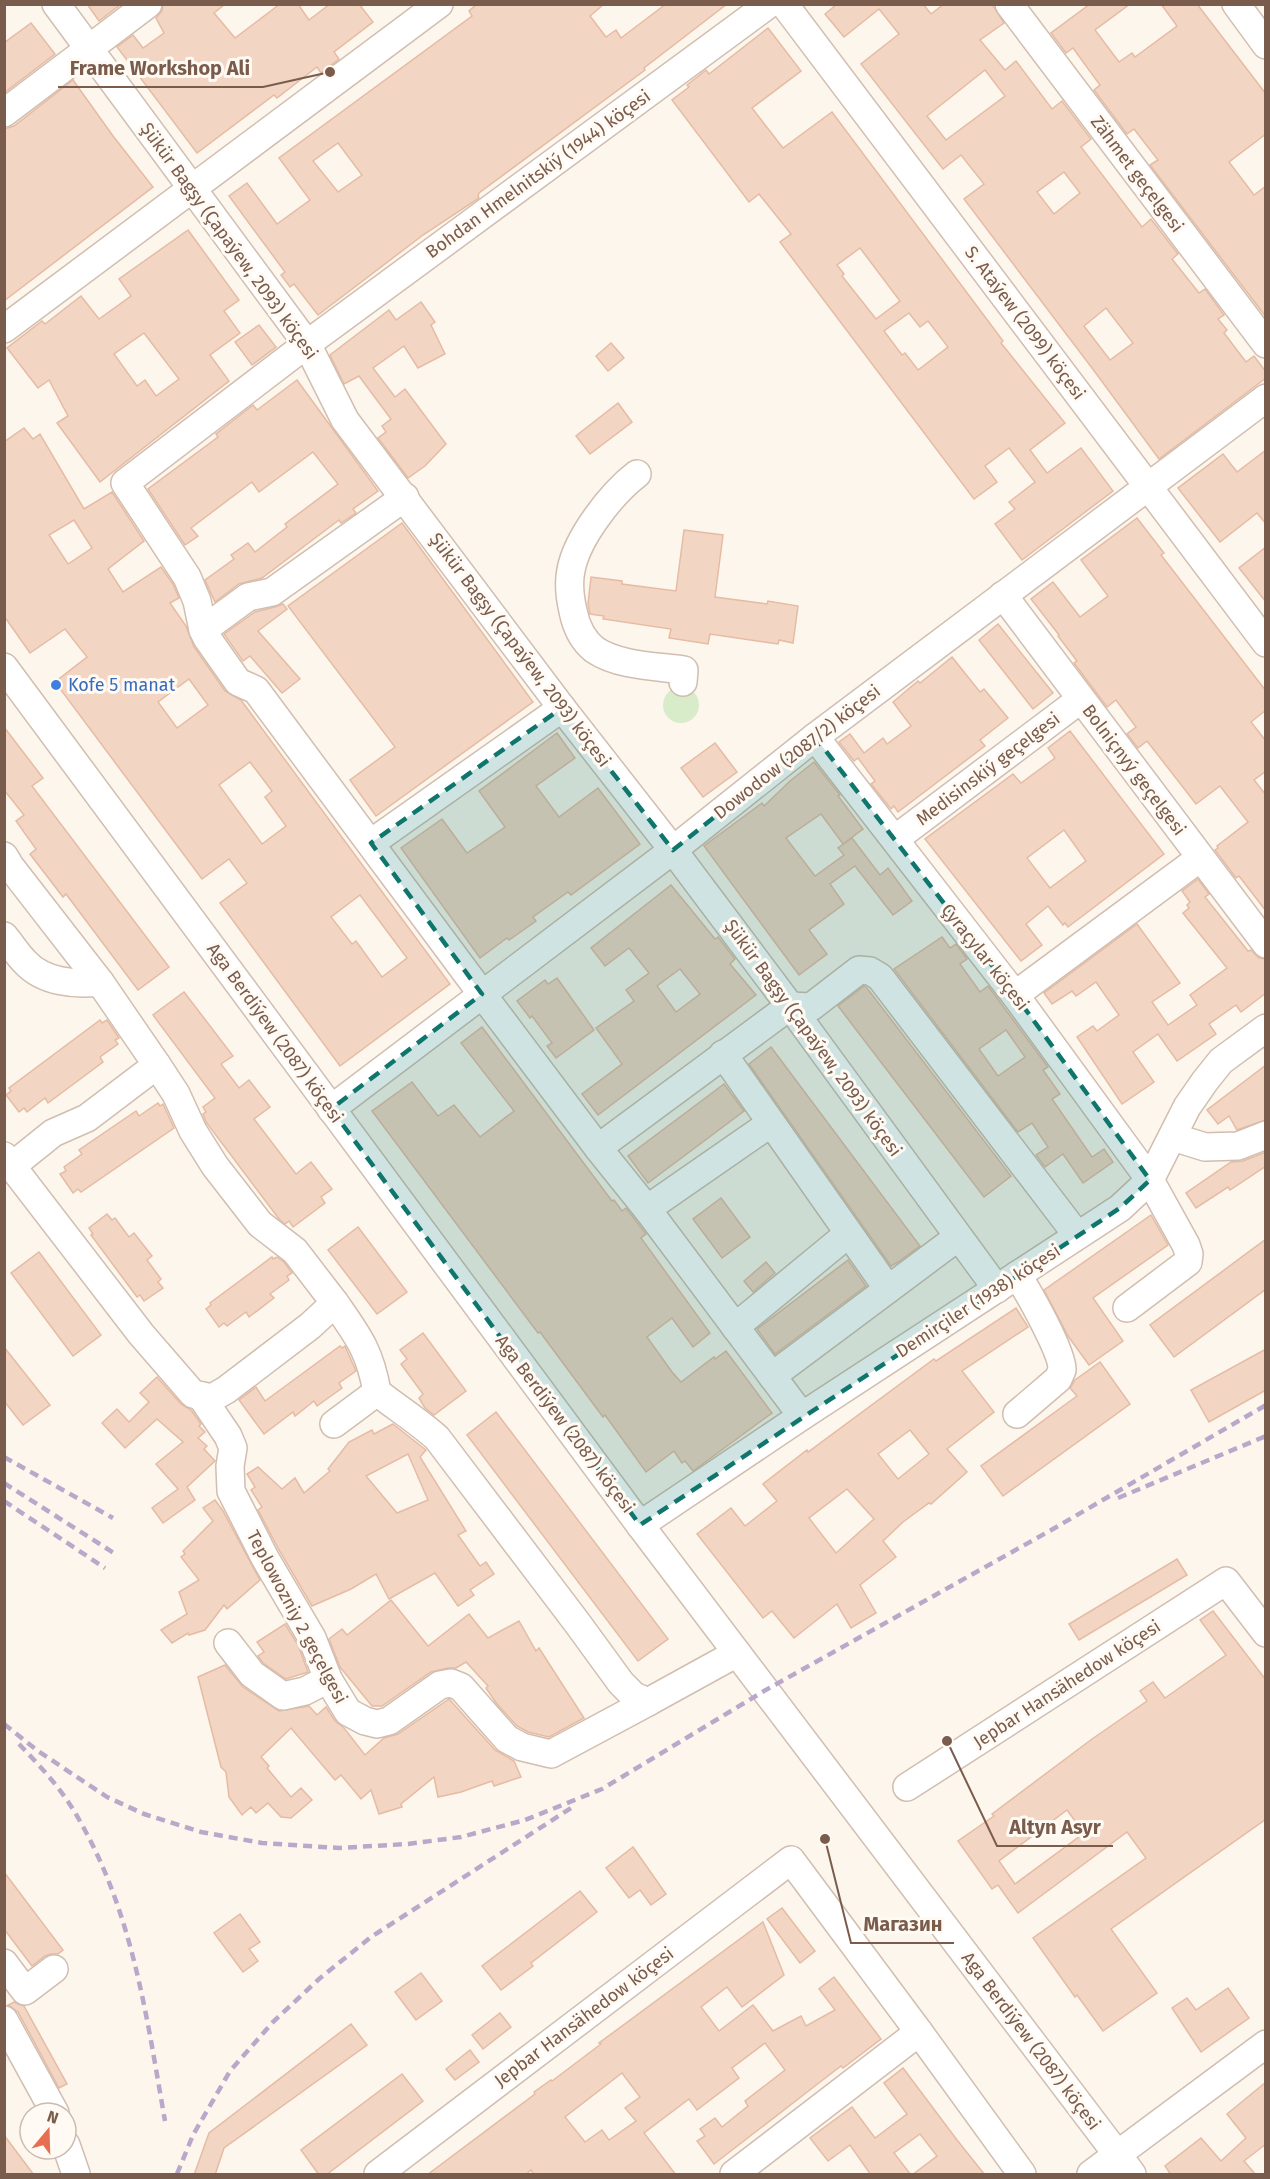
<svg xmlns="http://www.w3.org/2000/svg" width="1270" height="2179" font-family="'Fira Sans',sans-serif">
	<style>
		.grass { fill: #d8ecc9 }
		.building { fill: #f3d5c3; stroke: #e6bba3; stroke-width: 1.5; fill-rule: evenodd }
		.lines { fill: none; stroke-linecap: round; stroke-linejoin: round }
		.minor-casing { stroke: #d1beb0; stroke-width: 30 }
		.minor { stroke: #fff; stroke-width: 27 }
		.rail { stroke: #b9a8c9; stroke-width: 4.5; stroke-dasharray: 9 6; stroke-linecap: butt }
		.marked { fill: #0f766e; fill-opacity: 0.2; stroke: #0f766e; stroke-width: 4.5; stroke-dasharray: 12 8; stroke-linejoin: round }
		.shop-dot { fill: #3f7fe0; stroke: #fffaf3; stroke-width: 2 }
		.labels { text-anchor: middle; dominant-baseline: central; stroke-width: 6; stroke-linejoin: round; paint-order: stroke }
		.street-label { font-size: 18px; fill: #7a5c4d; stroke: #fffaf3 }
		.shop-label { font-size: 18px; fill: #366cbe; stroke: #fffaf3; text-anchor: start }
		.leader { fill: none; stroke: #7a5c4d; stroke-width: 2 }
		.callout-dot { fill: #7a5c4d; stroke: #fffaf3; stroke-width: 2 }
		.callout-label { font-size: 20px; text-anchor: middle; font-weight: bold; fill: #7a5c4d; stroke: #fffaf3; stroke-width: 6; stroke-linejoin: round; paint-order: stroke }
	</style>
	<rect width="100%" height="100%" fill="#fdf6ec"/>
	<circle class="grass" cx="681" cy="705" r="18"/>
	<g class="building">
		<polygon points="87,4 121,4 99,21"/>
		<polygon points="163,4 225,4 214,13 235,38 280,4 298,4 309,20 330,4 359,4 373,22 334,52 339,59 321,73 317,67 277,98 274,95 197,153 117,47 133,35 143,48 164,33 156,18 162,11"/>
		<path d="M477,4H604L590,16L606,37L616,30L621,38L666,4H727L644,68L645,70L479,193L478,196L479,198L423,235L318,315L294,284L290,287L281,275L285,272L229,196L247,183L277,224L310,200L279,158L472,16L469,11ZM338,143L362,175L338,192L313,161Z"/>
		<path d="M837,4H923L931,14L944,4H992L1004,23L980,40L1005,70L1016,61L1052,109L1062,101L1091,139L1081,147L1142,227L1151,219L1178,254L1172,259L1199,293L1205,289L1224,315L1218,319L1227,330L1224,333L1246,362L1254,356L1266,372V378L1159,459L1095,372L964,199L984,184L961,155L943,169L861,64L899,34L879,9L844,37L825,14ZM985,70L1005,96L946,140L927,116ZM1064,172L1080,193L1054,214L1037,192ZM1106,308L1133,343L1110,360L1084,326Z"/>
		<polygon points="1090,4 1130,4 1095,30 1119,62 1132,53 1135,57 1177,26 1161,4 1197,4 1266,94 1266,134 1229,162 1254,195 1266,186 1266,317 1150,165 1158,160 1134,129 1127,134 1094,90 1100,85 1073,48 1066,53 1051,33"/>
		<polygon points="31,23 55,54 4,93 4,43"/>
		<path d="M768,28L801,71L752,108L783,148L832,112L1003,341L1001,343L1065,423L1030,450L1047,473L1081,448L1113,491L1022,560L995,524L1015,509L1009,502L1035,482L1009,448L985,466L997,482L974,499L780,242L791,234L759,194L749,202L672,100L689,87L687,85L706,70L709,74ZM860,248L900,301L876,319L842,276L844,274L837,265ZM909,313L920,327L928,321L948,347L918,370L905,353L902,355L884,331Z"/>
		<polygon points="73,80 113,136 153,187 4,301 4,129 14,126"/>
		<path d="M188,230L239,300L224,311L240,333L210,355L229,381L100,482L57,423L68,416L49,380L38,388L7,348L42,321L45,324L81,296L99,319L131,296L119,279ZM144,333L179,379L156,396L145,380L137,386L114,354Z"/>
		<polygon points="421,302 435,322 431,325 445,354 418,368 404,346 373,368 395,397 405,389 446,444 425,466 408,478 378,438 386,432 382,426 391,419 359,376 344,384 330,355 389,310 396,320"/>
		<polygon points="259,325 276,347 252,365 235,342"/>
		<polygon points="611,343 624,358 608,371 596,356"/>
		<polygon points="297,380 378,491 353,509 356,513 341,523 339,520 262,578 239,584 215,602 205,580 234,559 231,555 248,543 255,552 287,527 285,524 338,484 313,452 259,492 252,482 191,528 198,536 185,545 148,489 218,437 216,434 253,405 257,410"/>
		<polygon points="618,403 632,422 590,454 576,436"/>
		<path d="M24,428L33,439L40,434L84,509L112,492L144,541L108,569L123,592L161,567L173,584L179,598L170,603L186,626L194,647L225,691L241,700L450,984L340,1066L220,903L247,883L229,859L202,879L55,682L87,657L65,629L30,653L4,616V442ZM74,520L92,548L68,564L49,535ZM189,679L208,705L177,728L158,702ZM250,762L272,791L265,797L286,826L262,844L219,785ZM360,895L407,958L382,977L356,941L352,944L331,917Z"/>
		<polygon points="1266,450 1266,524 1257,513 1220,542 1178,488 1223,454 1237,472"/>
		<polygon points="1137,518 1164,553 1161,555 1266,691 1266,710 1251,722 1266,741 1266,771 1254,780 1266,795 1266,911 1239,876 1236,878 1215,850 1218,848 1217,846 1248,822 1220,786 1196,804 1147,741 1138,748 1127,734 1136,727 1116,700 1107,707 1074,663 1077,661 1058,636 1059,635 1031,599 1053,582 1080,617 1108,596 1081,560"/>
		<polygon points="402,523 533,702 376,816 350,780 395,747 288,606"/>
		<polygon points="684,530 723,535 715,597 767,604 768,601 798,606 793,643 779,640 778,644 710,634 708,644 669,638 671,629 603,619 604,616 590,614 588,604 591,577 622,581 622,584 676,591"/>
		<polygon points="1266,547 1266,602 1239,568"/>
		<polygon points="283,604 287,609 258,631 300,679 282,693 250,656 243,661 224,634 255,612 275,607"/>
		<polygon points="998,624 1053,693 1033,709 979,640"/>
		<polygon points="952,657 980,692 984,689 1008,718 980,740 985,746 898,812 894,806 891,809 871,784 875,781 858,758 854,761 839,742 850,734 864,753 883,738 887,744 911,726 893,702 918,681 920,683"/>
		<polygon points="4,727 43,778 32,786 169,967 138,990 66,894 63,897 30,854 36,849 16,821 24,815 4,790"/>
		<path d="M1070,731L1164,854L1068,927L1065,923L1063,925L1048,906L1026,924L1042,945L1021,961L925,839L1013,774L1021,783L1055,758L1048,748ZM1064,830L1086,861L1050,888L1027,858Z"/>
		<polygon points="557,733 575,758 536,786 559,817 598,788 640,844 571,895 568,892 533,917 536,921 509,940 507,938 480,958 401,848 442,819 467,853 505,827 479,791"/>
		<polygon points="715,743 737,772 703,797 681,768"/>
		<polygon points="814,762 840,795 838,796 863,829 843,844 821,814 786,838 815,876 844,855 838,848 852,838 880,875 888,868 912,901 893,915 855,866 830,884 844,904 809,930 827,954 799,975 704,846 762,803 764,806 790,781"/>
		<polygon points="1198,879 1209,894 1205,897 1248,951 1251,950 1259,958 1266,959 1266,993 1241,1012 1236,1005 1209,1024 1216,1034 1177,1061 1158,1034 1133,1052 1154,1082 1122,1104 1077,1037 1093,1026 1097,1031 1119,1015 1096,982 1076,996 1072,991 1052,1004 1044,993 1137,924 1180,983 1152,1002 1168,1025 1197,1005 1190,995 1227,968 1183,913 1189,908 1187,905 1190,902 1182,891"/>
		<path d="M671,885L715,939L718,937L735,959L730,964L756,995L598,1115L582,1094L622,1064L596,1028L634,1001L626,990L649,973L629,948L605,966L591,948ZM680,969L700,994L676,1012L657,986Z"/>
		<path d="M942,937L950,948L956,944L967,959L960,964L980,992L988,986L1048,1067L1043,1070L1060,1094L1052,1099L1092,1157L1104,1149L1113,1162L1083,1183L1063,1154L1045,1167L1036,1155L1048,1147L1032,1123L1018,1132L894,969ZM1006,1030L1025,1057L998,1076L979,1049Z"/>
		<polygon points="557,978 594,1030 556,1058 547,1046 552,1043 532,1016 530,1018 517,1001 545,980 548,984"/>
		<polygon points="864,986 867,988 1011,1176 984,1197 838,1006"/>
		<polygon points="184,992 233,1056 221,1064 239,1088 249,1080 270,1107 254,1119 296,1174 311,1162 332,1189 321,1197 325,1203 293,1227 289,1221 285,1224 279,1219 206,1122 203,1114 206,1112 203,1107 215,1098 153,1015"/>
		<polygon points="100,1020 102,1023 107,1020 119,1038 115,1040 118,1044 100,1057 103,1062 48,1103 45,1098 27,1112 24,1108 19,1112 6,1095 11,1091 9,1088"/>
		<polygon points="482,1027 612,1201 614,1200 622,1211 626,1208 646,1234 641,1238 710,1333 693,1347 672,1318 647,1337 672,1372 681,1382 714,1357 715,1359 726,1351 772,1413 693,1471 685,1461 682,1463 674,1451 646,1472 605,1415 603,1417 540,1332 538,1333 372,1111 412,1082 438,1116 454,1105 480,1137 514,1111 461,1043"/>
		<polygon points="771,1047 920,1246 898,1262 891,1266 749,1064"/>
		<polygon points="1266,1065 1266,1120 1237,1130 1229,1116 1218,1124 1207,1110"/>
		<polygon points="724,1084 744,1111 648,1183 628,1156"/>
		<polygon points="158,1103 160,1106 163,1104 174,1128 81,1192 78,1189 73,1193 60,1174 66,1171 64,1167 82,1154 79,1150 136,1111 139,1116"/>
		<polygon points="1266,1152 1266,1166 1230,1190 1228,1187 1196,1208 1186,1193 1231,1162 1243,1161"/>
		<polygon points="721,1198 750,1237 722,1258 693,1219"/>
		<polygon points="107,1214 112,1220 115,1218 129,1237 134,1233 152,1256 147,1260 161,1279 158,1282 163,1288 144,1301 140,1295 137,1297 91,1235 93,1234 89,1228"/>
		<polygon points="1151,1215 1168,1245 1093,1298 1123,1341 1089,1365 1068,1336 1044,1290"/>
		<polygon points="358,1227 407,1292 377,1314 328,1250"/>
		<polygon points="1266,1239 1266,1289 1174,1357 1150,1325"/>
		<polygon points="39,1252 101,1335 73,1356 11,1273"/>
		<polygon points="272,1257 273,1259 277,1257 284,1262 292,1273 287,1276 289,1280 270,1294 274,1298 249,1317 246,1312 227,1326 224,1323 219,1327 206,1309 211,1305 210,1303"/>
		<polygon points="848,1260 866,1286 775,1354 757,1329"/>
		<polygon points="766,1262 775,1273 753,1292 744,1281"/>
		<path d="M1016,1308L1028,1327L962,1371L994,1412L947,1449L967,1472L931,1504L929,1503L903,1522L883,1541L896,1557L860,1585L876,1613L851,1628L837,1604L794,1638L772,1611L763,1618L697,1534L731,1508L745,1526L777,1501L763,1484L807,1450L808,1452L934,1359L936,1361ZM910,1430L929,1454L898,1479L878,1454ZM847,1489L874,1519L836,1553L809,1518Z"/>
		<polygon points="423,1333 466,1391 434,1415 425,1408 419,1398 423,1394 401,1364 407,1359 400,1350"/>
		<polygon points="340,1346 342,1348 345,1346 356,1371 339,1383 342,1388 317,1406 314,1401 295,1416 293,1412 264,1434 239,1400 256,1387 265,1401"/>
		<polygon points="4,1347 50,1405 23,1425 4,1401"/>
		<polygon points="1266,1349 1266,1390 1209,1422 1191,1390"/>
		<polygon points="1100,1362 1130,1404 1003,1496 981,1466 1077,1396 1070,1388 1075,1380"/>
		<polygon points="157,1377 181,1404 191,1410 201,1424 199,1426 205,1432 198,1438 207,1446 204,1449 215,1461 187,1487 195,1500 163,1523 152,1508 178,1489 156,1464 183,1442 157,1419 125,1448 102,1423 117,1409 129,1422 149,1402 140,1393"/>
		<polygon points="496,1412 668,1639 638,1661 467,1435"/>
		<path d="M393,1424L426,1450L420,1457L466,1531L458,1535L480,1566L486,1562L494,1574L470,1590L474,1595L458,1606L435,1573L389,1599L376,1574L351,1589L312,1606L279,1550L258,1510L262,1507L251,1490L255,1487L247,1474L258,1467L282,1489L295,1478L304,1493L330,1471L328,1469L349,1442L372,1430L374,1434ZM408,1454L428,1500L397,1513L366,1476Z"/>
		<polygon points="215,1500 223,1511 260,1580 227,1609 224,1605 205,1630 189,1635 188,1633 172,1643 161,1630 187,1614 179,1592 199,1580 181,1557 185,1554 183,1551 213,1521 203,1508"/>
		<polygon points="1177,1559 1187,1575 1079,1640 1069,1624"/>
		<polygon points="391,1600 428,1646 469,1614 488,1638 519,1621 536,1651 539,1648 584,1718 549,1737 528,1732 517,1726 497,1704 486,1688 488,1686 466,1662 456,1668 448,1668 431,1672 382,1706 372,1706 340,1667 329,1639 342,1629 347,1635"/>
		<path d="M1213,1611L1266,1680V1819L1111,1929L1157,1993L1103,2031L1077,1995L1075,1997L1033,1938L1146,1858L1127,1832L1018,1913L998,1885L992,1889L958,1841L994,1816L992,1814L1092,1739L1147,1701L1140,1691L1153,1682L1165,1698L1226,1655L1200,1620ZM1067,1810L1084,1833L1015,1884L999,1861Z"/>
		<polygon points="285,1624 298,1645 308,1672 286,1679 263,1663 258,1656 264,1652 257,1642"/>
		<polygon points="225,1665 243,1687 279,1711 309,1706 317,1715 326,1707 335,1721 344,1728 365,1755 384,1738 398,1734 449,1699 495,1750 514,1761 521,1777 494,1786 492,1781 461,1792 438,1797 434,1777 401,1804 402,1807 379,1814 371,1790 361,1799 341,1775 335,1780 291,1728 261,1757 269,1766 267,1768 291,1797 301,1788 312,1800 291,1818 281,1817 268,1803 256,1813 251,1807 242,1815 229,1797 226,1772 221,1767 198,1677"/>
		<polygon points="633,1847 666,1894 651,1905 640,1890 629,1898 606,1868"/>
		<polygon points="4,1872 63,1950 58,1954 51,1954 45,1956 32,1966 4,1929"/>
		<polygon points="580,1891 597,1912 531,1963 533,1966 501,1990 482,1966"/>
		<polygon points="782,1908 815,1951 800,1963 767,1919"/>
		<polygon points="240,1914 260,1942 249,1949 258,1961 243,1972 214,1933"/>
		<path d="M763,1922L784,1975L742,2007L727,1987L701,2007L719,2031L753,2005L773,2031L801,2016L806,2026L835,2010L819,1989L834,1977L881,2039L843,2068L841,2066L815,2086L714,2164L697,2141L705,2136L700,2129L715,2118L722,2127L748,2106L745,2101L785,2070L765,2043L732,2068L739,2078L697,2110L689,2099L644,2133L676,2175H534L531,2170L525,2175H427L535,2094L534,2092L551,2080L552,2081L601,2044L599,2043ZM622,2073L640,2097L625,2108L636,2121L609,2140L602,2130L585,2142L565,2117Z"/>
		<polygon points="421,1973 442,2001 416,2020 395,1992"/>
		<polygon points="1228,1988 1249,2018 1201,2052 1172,2008 1187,1998 1196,2010"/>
		<polygon points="14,2002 24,2006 67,2084 59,2088 18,2012 8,2005"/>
		<polygon points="500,2013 511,2027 483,2049 472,2035"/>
		<polygon points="351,2024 367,2045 224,2148 215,2175 194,2175 209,2133"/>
		<polygon points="470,2050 479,2062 455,2080 446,2069"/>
		<polygon points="903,2068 957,2140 985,2175 912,2175 937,2156 920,2134 894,2153 911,2175 871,2175 850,2145 828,2161 810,2138 852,2107 875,2138 907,2114 884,2083"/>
		<polygon points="402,2074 423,2101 326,2175 319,2175 301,2150"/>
		<polygon points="1266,2082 1266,2144 1244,2161 1256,2175 1171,2175 1165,2166 1201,2138 1221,2161 1246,2138 1227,2114"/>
		<polygon points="4,2135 34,2175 4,2175"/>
	</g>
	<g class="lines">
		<g class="minor-casing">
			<g id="minor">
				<polyline points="56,4 307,344 345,420 562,708 673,850 790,1006 997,1289"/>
				<polyline points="769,4 307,344 125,483 187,577 197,601 203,630 207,638 238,682 256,690 482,994 598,1148 647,1209 802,1416"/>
				<polyline points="784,4 1266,643"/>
				<polyline points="1009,4 1266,344"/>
				<polyline points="1236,4 1266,45"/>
				<polyline points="4,113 148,4"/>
				<polyline points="4,329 439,4"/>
				<path d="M637,474C611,494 577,538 571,570C568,584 570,598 573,611C576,626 582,640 595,650C619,666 656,666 684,670L683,682"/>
				<polyline points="1003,595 1266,944"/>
				<polyline points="203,630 248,597 272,592 405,497"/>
				<polyline points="4,667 640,1525 1132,2174"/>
				<polyline points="815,737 1015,995 1150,1180 1186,1245 1189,1254 1188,1262 1127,1308"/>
				<polyline points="895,839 1081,699"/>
				<polyline points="371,843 562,708"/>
				<polyline points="4,856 10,866 100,982 157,1065 176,1094 193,1131 215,1166 260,1224 295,1251 335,1303"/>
				<path d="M4,936C11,944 17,954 25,962C43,982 75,985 100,982"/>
				<polyline points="1015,995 1200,858"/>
				<polyline points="723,1054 888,1289"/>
				<polyline points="331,1109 673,850 815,737 1266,398"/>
				<polyline points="1173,1137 1205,1147 1238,1146 1266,1135"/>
				<polyline points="598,1148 790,1006 811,1007 859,970 870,971 880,977 1077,1235"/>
				<path d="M4,1156L141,1334L193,1394L212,1398L226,1390L310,1326L335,1303C358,1336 370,1351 377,1392"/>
				<polyline points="12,1166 53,1133 87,1118 157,1065"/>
				<polyline points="647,1209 771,1123"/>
				<polyline points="735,1327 848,1234"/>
				<polyline points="772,1376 958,1237"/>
				<polyline points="201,1396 228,1436 233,1448 230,1466 231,1491 265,1558 312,1638 328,1679 348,1712 365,1721 377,1724 389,1721 440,1685 451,1683 461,1687 507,1739 522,1747 551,1754 648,1702"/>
				<path d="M1017,1414L1058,1379C1059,1377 1061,1372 1062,1370C1063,1353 1028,1291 1017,1275"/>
				<path d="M334,1424L377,1392C397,1408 418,1421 437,1438L578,1624L621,1683L634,1696L648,1702L737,1653"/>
				<polyline points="640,1525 802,1416 1120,1208 1150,1180 1187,1107 1205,1081 1221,1061 1266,1028"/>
				<polyline points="228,1643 252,1674 283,1696 305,1691 328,1679"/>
				<polyline points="907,1787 1226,1581 1266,1633"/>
				<polyline points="4,1963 25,1991 54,1969"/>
				<polyline points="4,2020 55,2113"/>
				<polyline points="66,2145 76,2174"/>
				<polyline points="378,2174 791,1860 919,2032 1022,2174"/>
				<polyline points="734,2174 919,2032"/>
				<polyline points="1091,2174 1266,2044"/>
			</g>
		</g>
		<use href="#minor" class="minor"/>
		<g class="rail">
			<polyline points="4,1457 113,1518"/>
			<polyline points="4,1483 117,1555"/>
			<polyline points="1118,1498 1266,1436"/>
			<polyline points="4,1501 105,1568"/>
			<polyline points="4,1724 38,1751 107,1797 144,1814 201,1832 262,1843 339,1848 408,1844 461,1837 525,1820 602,1789 764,1691 1053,1529 1266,1405"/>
			<path d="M19,1744C39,1765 59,1786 74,1811C132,1907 146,2013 165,2121"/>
			<polyline points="177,2174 193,2135 230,2071 273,2022 319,1979 371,1937 571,1808"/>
		</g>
	</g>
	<path class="marked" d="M562,708L673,850L815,737L1015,995L1150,1180L1120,1208L640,1525L331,1109L482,994L371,843Z"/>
	<circle class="shop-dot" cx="56" cy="685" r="6"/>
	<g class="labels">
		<g class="street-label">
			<text transform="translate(538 174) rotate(-36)">Bohdan Hmelnitskiý (1944) köçesi</text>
			<text transform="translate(1137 174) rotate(53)">Zähmet geçelgesi</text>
			<text transform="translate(229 241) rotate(54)">Şükür Bagşy (Çapaýew, 2093) köçesi</text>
			<text transform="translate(1025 323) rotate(53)">S. Ataýew (2099) köçesi</text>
			<text transform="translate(520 650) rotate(53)">Şükür Bagşy (Çapaýew, 2093) köçesi</text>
			<text transform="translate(797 752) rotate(-38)">Dowodow (2087/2) köçesi</text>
			<text transform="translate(988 769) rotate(-37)">Medisinskiý geçelgesi</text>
			<text transform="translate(1134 770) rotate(53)">Bolniçnyý geçelgesi</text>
			<text transform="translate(985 957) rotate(52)">Çyraçylar köçesi</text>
			<text transform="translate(275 1033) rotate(54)">Aga Berdiýew (2087) köçesi</text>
			<text transform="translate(813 1038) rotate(54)">Şükür Bagşy (Çapaýew, 2093) köçesi</text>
			<text transform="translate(978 1301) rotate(-33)">Demirçiler (1938) köçesi</text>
			<text transform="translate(565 1424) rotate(53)">Aga Berdiýew (2087) köçesi</text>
			<text transform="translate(297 1617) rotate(62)">Teplowozniy 2 geçelgesi</text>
			<text transform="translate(1067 1684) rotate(-33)">Jepbar Hansähedow köçesi</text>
			<text transform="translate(584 2017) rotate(-37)">Jepbar Hansähedow köçesi</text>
			<text transform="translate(1031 2041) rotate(53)">Aga Berdiýew (2087) köçesi</text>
		</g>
		<g class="shop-label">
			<text x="68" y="685">Kofe 5 manat</text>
		</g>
	</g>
	<path class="leader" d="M330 72L263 87H58M947 1741L997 1846H1113M825 1839L851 1943H954"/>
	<g class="callout-dot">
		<circle cx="330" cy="72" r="6"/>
		<circle cx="947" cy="1741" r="6"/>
		<circle cx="825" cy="1839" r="6"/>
	</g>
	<g class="callout-label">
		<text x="160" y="75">Frame Workshop Ali</text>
		<text x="1055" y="1834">Altyn Asyr</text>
		<text x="903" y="1931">Магазин</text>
	</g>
	<rect width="1270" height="2179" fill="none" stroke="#7a5c4d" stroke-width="12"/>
	<g transform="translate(48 2131) rotate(19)"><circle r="28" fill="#fffaf3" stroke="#cabbb1" stroke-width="1.5"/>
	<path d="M0-4.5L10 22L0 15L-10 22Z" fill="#e76f51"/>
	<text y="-9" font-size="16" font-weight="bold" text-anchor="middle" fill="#7a5c4d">N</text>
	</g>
</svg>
